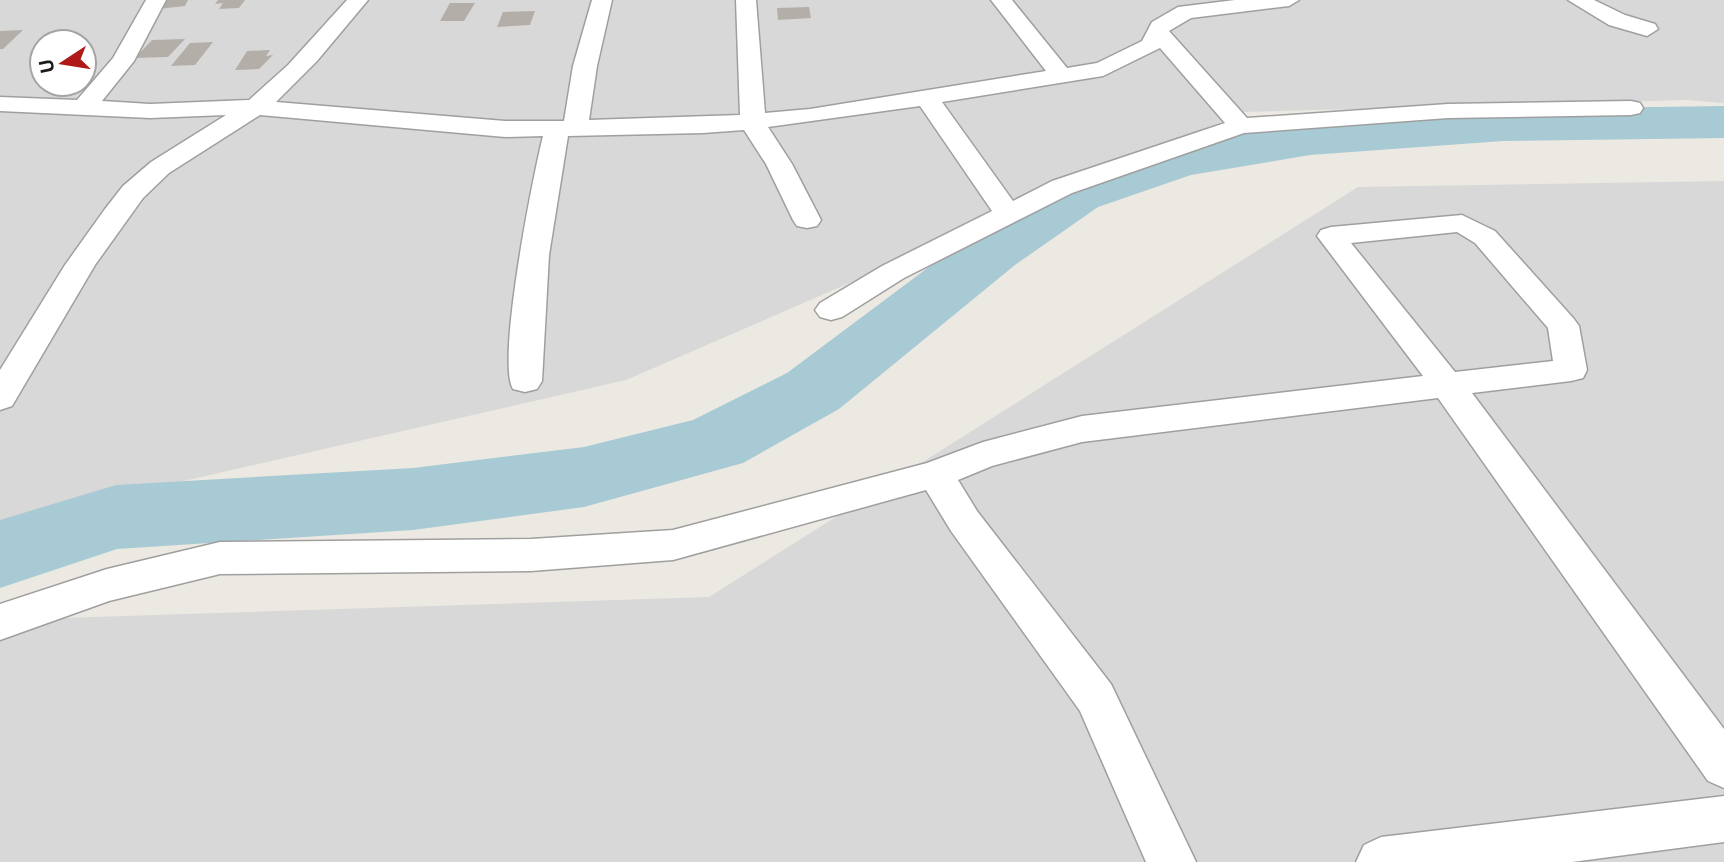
<svg xmlns="http://www.w3.org/2000/svg" width="1724" height="862" font-family="'Public Sans',sans-serif">
	<style>
		.residential { fill: #d9d8d8; fill-rule: evenodd }
		.lines { fill: none; stroke-linecap: round; stroke-linejoin: round }
		.river { fill: #a8cad4; fill-rule: evenodd }
		.building { fill: #b4aea8 }
		.street-casing { stroke: #9f9f9f; stroke-width: 3 }
		.street { fill: #fff; fill-rule: evenodd }
	</style>
	<rect width="100%" height="100%" fill="#ece9e2"/>
	<g class="residential">
		<path d="M0,0H1724V103L1686,100L1244,112L626,380L0,523ZM42,42H84V84H42Z"/>
		<polygon points="1724,181 1724,862 0,862 0,620 709,597 1358,187"/>
	</g>
	<g class="lines">
		<polygon class="river" points="1724,106 1724,138 1503,141 1310,155 1191,175 1098,207 1015,265 839,409 743,463 584,507 413,530 117,549 0,588 0,520 116,485 413,468 584,447 693,420 787,373 969,237 1056,181 1180,143 1310,121 1503,109"/>
	</g>
	<g class="building">
		<polygon points="163,0 188,0 185,6 158,9"/>
		<polygon points="218,0 245,0 239,8 219,9 223,3 215,4"/>
		<polygon points="450,3 475,3 464,21 440,21"/>
		<polygon points="809,7 811,18 778,20 777,8"/>
		<polygon points="535,11 530,25 497,27 503,12"/>
		<polygon points="23,30 3,49 0,49 0,31"/>
		<polygon points="185,39 168,57 135,58 152,40"/>
		<polygon points="213,42 195,65 171,66 190,43"/>
		<polygon points="270,50 266,56 273,55 259,69 235,70 247,51"/>
	</g>
	<g class="lines">
		<g class="street-casing">
			<g id="street">
				<path d="M146,0H166L134,61L102,101L150,104L249,100L288,65L347,0H368L317,61L276,102L505,121H564L573,66L592,0H612L597,66L589,120L740,115L736,0H756L765,113L810,109L1046,71L991,0H1012L1067,68L1097,63L1142,41L1152,22L1178,7L1235,0H1299L1289,6L1191,18L1169,31L1247,118L1448,104L1631,101L1640,103L1643,108L1640,113L1631,115L1448,118L1244,133L1072,193L904,278L842,317L831,320L820,317L815,310L820,303L882,266L992,211L920,106L768,127L792,164L821,220L817,226L807,228L797,226L793,220L766,164L744,130L703,133L568,136L549,255L542,381L537,389L525,392L513,389C496,361 533,176 543,136L505,137L260,115L169,173L143,198L95,265L12,406L0,410V370L65,265L105,209L123,186L151,162L226,115L150,118L0,111V97L77,100L113,58ZM1160,48L1225,123L1052,181L1013,201L942,102L1103,76Z"/>
				<polygon points="1568,0 1594,0 1625,15 1655,24 1658,29 1647,36 1609,25"/>
				<path d="M1462,215L1495,231L1574,319L1579,326L1587,370L1583,378L1571,381L1472,393L1724,729V788L1708,781L1438,398L1082,442L992,466L958,480L977,511L1111,684L1196,862H1146L1080,711L951,531L926,490L673,560L531,571L220,574L109,601L0,640V604L107,569L220,542L531,539L673,530L927,463L983,442L1082,416L1423,376L1317,236L1321,230L1331,227ZM1457,232L1475,243L1548,328L1553,361L1455,372L1351,243Z"/>
				<polygon points="1724,796 1724,842 1572,862 1356,862 1364,845 1381,837"/>
			</g>
		</g>
		<use href="#street" class="street"/>
	</g>
	<g transform="translate(63 63) rotate(258)"><circle r="33" fill="#ffffff" stroke="#a4a4a4" stroke-width="2"/>
	<path d="M0-5L12 26L0 18L-12 26Z" fill="#af1918"/>
	<text y="-10" font-size="19" font-weight="bold" text-anchor="middle" fill="#1b1b1b">U</text>
	</g>
</svg>
